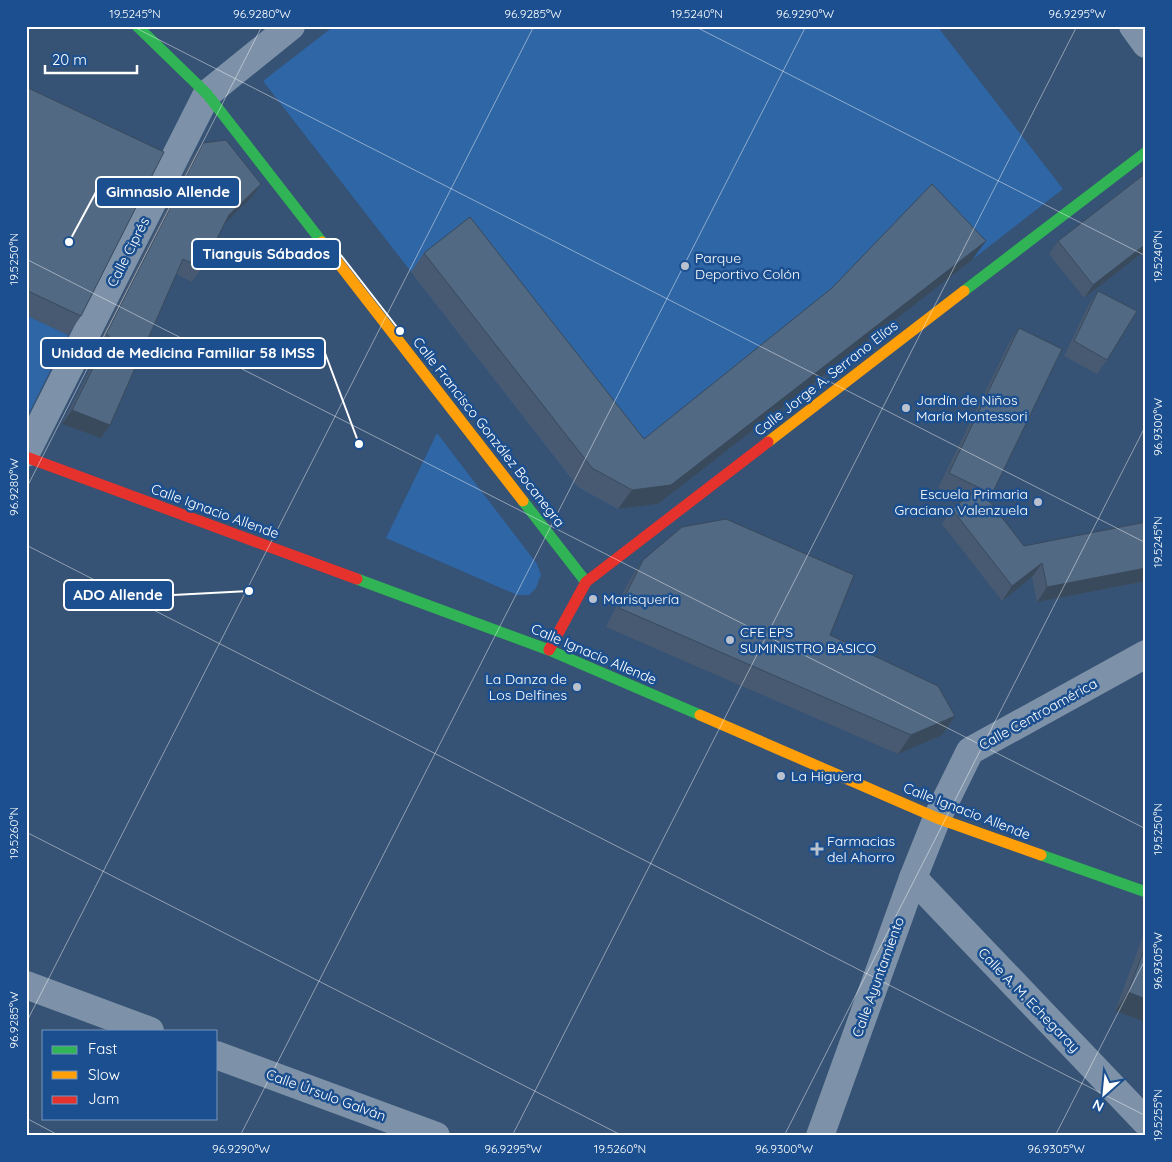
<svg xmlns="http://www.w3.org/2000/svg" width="1172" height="1162" font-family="Quicksand,sans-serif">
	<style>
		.green { fill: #2f66a5 }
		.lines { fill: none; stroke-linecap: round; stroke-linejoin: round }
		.street { stroke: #7d92a8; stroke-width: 28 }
		.fast { stroke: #30b455; stroke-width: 11 }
		.slow { stroke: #ff9f0a; stroke-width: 11 }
		.jam { stroke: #e5322d; stroke-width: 11 }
		.wall { fill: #475a72 }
		.shaded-wall { fill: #394a5c }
		.building { fill: #526984; stroke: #394a5c }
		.ticks { fill: none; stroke: #fff; stroke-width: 1; stroke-opacity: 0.45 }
		.poi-dot { fill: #b9c2ce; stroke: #1b4f8f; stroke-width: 2 }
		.labels { text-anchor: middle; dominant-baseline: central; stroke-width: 5; stroke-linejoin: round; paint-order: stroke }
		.street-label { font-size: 14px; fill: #fff; stroke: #1b4f8f }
		.poi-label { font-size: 14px; fill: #fff; stroke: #1b4f8f; text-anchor: start }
		.leader { fill: none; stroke: #fff; stroke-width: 2 }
		.callout-dot { fill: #fff; stroke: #1b4f8f; stroke-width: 2 }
		.callout { fill: #1b4f8f; stroke: #fff; stroke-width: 2 }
		.callout-label { font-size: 15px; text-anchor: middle; font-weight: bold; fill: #fff }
		.neatline { fill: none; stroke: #fff; stroke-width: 2 }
		.ticks-label { font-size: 12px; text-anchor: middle; fill: #fff }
	</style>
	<rect width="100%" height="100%" fill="#365274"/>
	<g class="green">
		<polygon points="334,26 937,26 1063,189 658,504 618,509 578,487 263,81"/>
		<polygon points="26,315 68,335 26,419"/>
		<polygon points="437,433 537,564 541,575 536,588 529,595 517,595 386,538"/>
	</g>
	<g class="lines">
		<g class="street">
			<polyline points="1133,26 1146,44"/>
			<polyline points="26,453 207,94 291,26"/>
			<polyline points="913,878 1146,1122"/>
			<polyline points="26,985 150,1031"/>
			<polyline points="216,1055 436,1136"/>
			<polyline points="820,1136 913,878 937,818 970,751 1146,654"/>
		</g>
		<g class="fast">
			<polyline points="137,26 207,94 322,242"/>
			<polyline points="964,291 1146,152"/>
			<polyline points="523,501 586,582"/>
			<polyline points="357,579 549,650 700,715"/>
			<polyline points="1041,855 1146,892"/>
		</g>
		<g class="slow">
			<polyline points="322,242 523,501"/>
			<polyline points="768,442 964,291"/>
			<polyline points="700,715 937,818 1041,855"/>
		</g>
		<g class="jam">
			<polyline points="26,457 357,579"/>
			<polyline points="549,650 586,582 768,442"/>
		</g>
	</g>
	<g class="wall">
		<polygon points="26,87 81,316 68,335 26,315"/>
		<polygon points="203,143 261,184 252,197 224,224 202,268 192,282 176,274 110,425 101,438 62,424 100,349 96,348 193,156"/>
		<polygon points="1146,168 1146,250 1084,298 1049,254 1058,241 1140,177"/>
		<polygon points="424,253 644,439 972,260 658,504 618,509 578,487 411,272"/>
		<polygon points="1098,291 1107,360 1097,374 1064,356 1088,306"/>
		<polygon points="1019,328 992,494 988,499 1024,546 1146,522 1146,581 1037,602 1032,577 1002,601 942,524 952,509 964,500 938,488 1009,343"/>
		<polygon points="643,560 830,635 955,716 942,735 898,754 606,627 630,579"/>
		<polygon points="1146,928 1146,1022 1115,1011"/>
	</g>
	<g class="shaded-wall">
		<polygon points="261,184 252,197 219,229 229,215"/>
		<polygon points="986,241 972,260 658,504 618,509 632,490"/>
		<polygon points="1146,244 1146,250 1084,298 1093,285"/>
		<polygon points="72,410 110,425 101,438 62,424"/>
		<polygon points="1042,563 1032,577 1002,601 1012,586"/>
		<polygon points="1146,568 1146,581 1037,602 1047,587"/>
		<polygon points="955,716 942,735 898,754 911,735"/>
		<polygon points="1128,992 1146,999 1146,1022 1115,1011"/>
	</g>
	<g class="building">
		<polygon points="26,87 164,152 81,316 26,290"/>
		<polygon points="226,140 261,184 229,215 202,268 183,259 110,425 72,410 109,336 106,334 203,143"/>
		<polygon points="1146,173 1146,244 1093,285 1058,241"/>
		<polygon points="932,184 986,241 671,485 632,490 592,468 424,253 470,217 644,439 832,288"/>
		<polygon points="1098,291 1137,311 1107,360 1074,341"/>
		<polygon points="1019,328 1062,349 992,494 949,473"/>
		<polygon points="979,488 1024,546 1146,522 1146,568 1047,587 1042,563 1012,586 952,509"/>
		<polygon points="726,519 854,575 830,635 938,686 955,716 911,735 619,608 643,560 682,527"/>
		<polygon points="1146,945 1146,999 1128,992"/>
	</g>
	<path class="ticks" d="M132,26L1146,543M694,26L1146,256M26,259L1146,829M26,489L262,26M26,545L1146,1116M26,832L623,1136M26,1023L534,26M26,1118L60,1136M240,1136L806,26M512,1136L1077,26M784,1136L1146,425M1055,1136L1146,958"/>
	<g class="poi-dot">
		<circle cx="685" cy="266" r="5"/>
		<circle cx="906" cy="408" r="5"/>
		<circle cx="1038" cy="502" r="5"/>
		<circle cx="593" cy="599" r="5"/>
		<circle cx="730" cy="640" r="5"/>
		<circle cx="577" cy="687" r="5"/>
		<circle cx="781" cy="776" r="5"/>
		<path d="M814.5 841.5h5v5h5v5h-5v5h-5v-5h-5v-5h5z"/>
	</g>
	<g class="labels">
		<g class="street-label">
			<text transform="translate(128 252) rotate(-63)">Calle Ciprés</text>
			<text transform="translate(826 378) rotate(-38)">Calle Jorge A. Serrano Elías</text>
			<text transform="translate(489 432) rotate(52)">Calle Francisco González Bocanegra</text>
			<text transform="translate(215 511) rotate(20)">Calle Ignacio Allende</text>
			<text transform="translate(594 654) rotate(23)">Calle Ignacio Allende</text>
			<text transform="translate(1038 714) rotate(-29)">Calle Centroamérica</text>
			<text transform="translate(967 811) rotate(21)">Calle Ignacio Allende</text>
			<text transform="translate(878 977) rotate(-70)">Calle Ayuntamiento</text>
			<text transform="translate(1029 1000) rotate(46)">Calle A. M. Echegaray</text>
			<text transform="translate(326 1095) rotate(20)">Calle Úrsulo Galván</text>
		</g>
		<g class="poi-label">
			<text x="695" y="258">Parque<tspan x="695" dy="16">Deportivo Colón</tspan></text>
			<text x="916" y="400">Jardín de Niños<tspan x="916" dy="16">María Montessori</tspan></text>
			<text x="1028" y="494" text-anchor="end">Escuela Primaria<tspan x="1028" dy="16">Graciano Valenzuela</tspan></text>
			<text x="603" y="599">Marisquería</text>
			<text x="740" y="632">CFE EPS<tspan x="740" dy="16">SUMINISTRO BASICO</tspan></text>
			<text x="567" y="679" text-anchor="end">La Danza de<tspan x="567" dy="16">Los Delfines</tspan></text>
			<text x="791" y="776">La Higuera</text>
			<text x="827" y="841">Farmacias<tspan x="827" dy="16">del Ahorro</tspan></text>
		</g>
	</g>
	<path class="leader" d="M69 242L96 192M400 331L340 254M359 444L325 353M249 591L173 595"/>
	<g class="callout-dot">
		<circle cx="69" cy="242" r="5"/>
		<circle cx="400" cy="331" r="5"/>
		<circle cx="359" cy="444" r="5"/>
		<circle cx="249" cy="591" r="5"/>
	</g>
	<g class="callout">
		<rect x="96" y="177" width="144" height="30" rx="5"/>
		<rect x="192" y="239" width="148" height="30" rx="5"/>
		<rect x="41" y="338" width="284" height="30" rx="5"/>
		<rect x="64" y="580" width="109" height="30" rx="5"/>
	</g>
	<g class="callout-label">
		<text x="168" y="197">Gimnasio Allende</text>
		<text x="266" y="259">Tianguis Sábados</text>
		<text x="183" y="358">Unidad de Medicina Familiar 58 IMSS</text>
		<text x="118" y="600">ADO Allende</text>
	</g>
	<rect width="1172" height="1162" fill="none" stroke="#1b4f8f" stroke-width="55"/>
	<rect x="42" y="1030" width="175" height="90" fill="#1b4f8f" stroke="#7695bc"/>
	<rect x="52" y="1046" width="25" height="8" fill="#30b455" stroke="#7695bc"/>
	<text x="88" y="1054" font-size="15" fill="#ffffff">Fast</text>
	<rect x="52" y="1071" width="25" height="8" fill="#ff9f0a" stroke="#7695bc"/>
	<text x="88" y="1080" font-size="15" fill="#ffffff">Slow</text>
	<rect x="52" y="1096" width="25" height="8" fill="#e5322d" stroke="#7695bc"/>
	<text x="88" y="1104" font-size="15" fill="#ffffff">Jam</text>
	<g transform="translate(1104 1094) rotate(207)" stroke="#1b4f8f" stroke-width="4" paint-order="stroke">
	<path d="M0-4L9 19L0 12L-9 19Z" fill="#ffffff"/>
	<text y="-8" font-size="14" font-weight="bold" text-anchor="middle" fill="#ffffff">N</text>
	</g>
	<path d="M45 65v8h92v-8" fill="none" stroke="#ffffff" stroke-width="2.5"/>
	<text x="52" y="65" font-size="15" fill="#ffffff" stroke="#1b4f8f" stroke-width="4" paint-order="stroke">20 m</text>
	<rect x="28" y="28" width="1116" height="1106" class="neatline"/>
	<g class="ticks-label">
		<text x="135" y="18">19.5245°N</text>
		<text x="262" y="18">96.9280°W</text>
		<text x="533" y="18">96.9285°W</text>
		<text x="697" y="18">19.5240°N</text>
		<text x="805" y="18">96.9290°W</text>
		<text x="1077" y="18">96.9295°W</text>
		<text transform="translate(1158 256) rotate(-90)" y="4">19.5240°N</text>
		<text transform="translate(14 259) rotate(-90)" y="4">19.5250°N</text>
		<text transform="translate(1158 427) rotate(-90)" y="4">96.9300°W</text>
		<text transform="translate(14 487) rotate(-90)" y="4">96.9280°W</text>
		<text transform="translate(1158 542) rotate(-90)" y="4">19.5245°N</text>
		<text transform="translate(1158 829) rotate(-90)" y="4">19.5250°N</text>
		<text transform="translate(14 833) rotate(-90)" y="4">19.5260°N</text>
		<text transform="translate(1158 961) rotate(-90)" y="4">96.9305°W</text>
		<text transform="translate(14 1020) rotate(-90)" y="4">96.9285°W</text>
		<text transform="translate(1158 1115) rotate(-90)" y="4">19.5255°N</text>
		<text x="241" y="1153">96.9290°W</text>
		<text x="513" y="1153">96.9295°W</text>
		<text x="620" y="1153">19.5260°N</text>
		<text x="784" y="1153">96.9300°W</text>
		<text x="1056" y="1153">96.9305°W</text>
	</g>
</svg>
